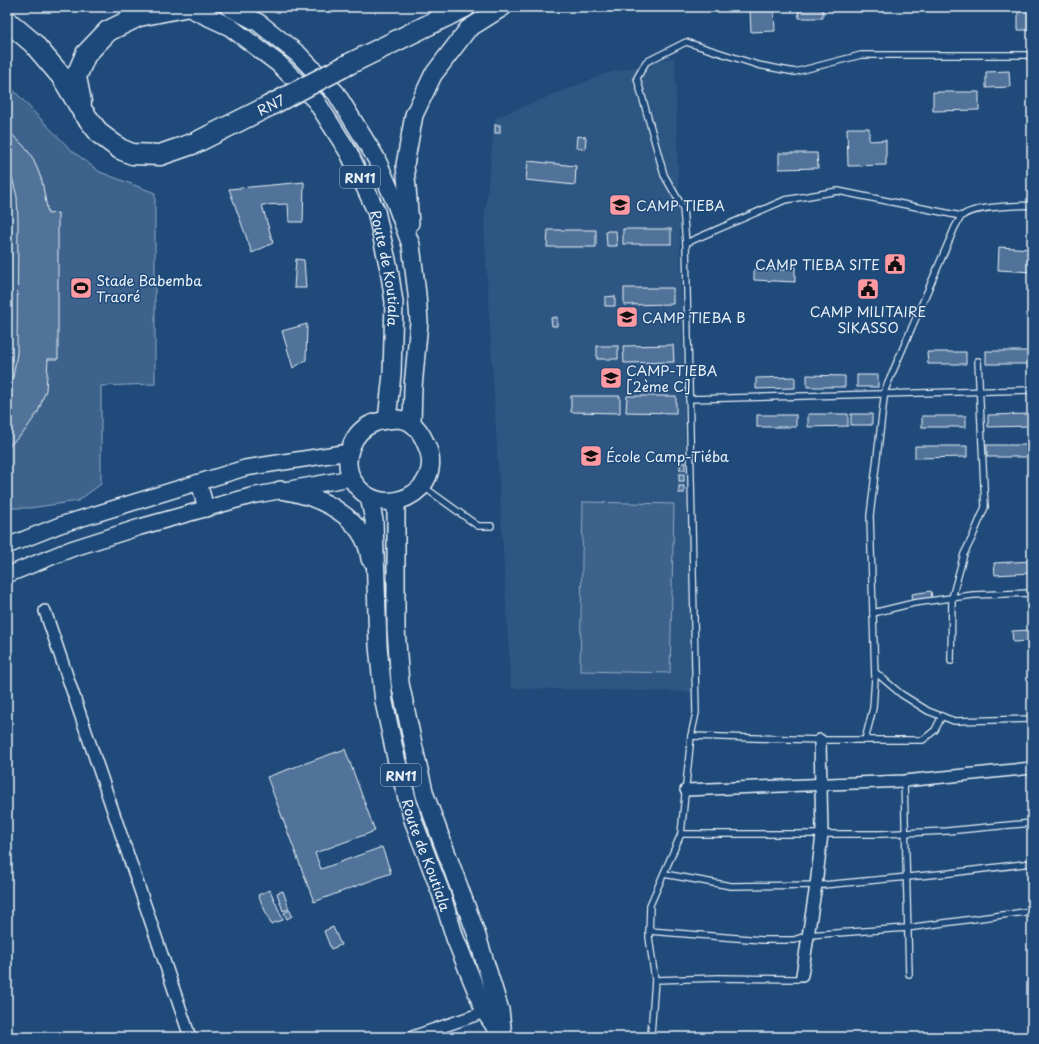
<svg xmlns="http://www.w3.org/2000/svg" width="1039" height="1044" font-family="'Playpen Sans',sans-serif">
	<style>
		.built { fill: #2e5683 }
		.green { fill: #3c628c; stroke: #92aac2 }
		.building { fill: #517399; stroke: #e8f1f8 }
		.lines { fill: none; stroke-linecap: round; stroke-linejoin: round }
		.lane-casing { stroke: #e8f1f8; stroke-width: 8 }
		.street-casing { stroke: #e8f1f8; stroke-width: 14 }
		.secondary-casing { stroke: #e8f1f8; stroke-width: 18 }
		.primary-casing { stroke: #e8f1f8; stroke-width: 20 }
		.highway-casing { stroke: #e8f1f8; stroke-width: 23 }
		.lane { stroke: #1f4a7a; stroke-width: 5.5 }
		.street { stroke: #1f4a7a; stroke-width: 11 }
		.secondary { stroke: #1f4a7a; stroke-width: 15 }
		.primary { stroke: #1f4a7a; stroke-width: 17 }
		.highway { stroke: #1f4a7a; stroke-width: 20 }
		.highway-bridge-casing { stroke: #e8f1f8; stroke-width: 23; stroke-linecap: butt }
		.highway-bridge { stroke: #1f4a7a; stroke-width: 20 }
		.labels { text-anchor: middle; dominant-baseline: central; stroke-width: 3; stroke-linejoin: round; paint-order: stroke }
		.shield { fill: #1f4a7a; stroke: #acbfd2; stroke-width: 1 }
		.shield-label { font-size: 13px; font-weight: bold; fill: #e8f1f8 }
		.street-label { font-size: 14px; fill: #e8f1f8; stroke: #1f4a7a }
		.poi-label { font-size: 14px; fill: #e8f1f8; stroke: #1f4a7a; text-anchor: start }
	</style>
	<rect width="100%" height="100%" fill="#1f4a7a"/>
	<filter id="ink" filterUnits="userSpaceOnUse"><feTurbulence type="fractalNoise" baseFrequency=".025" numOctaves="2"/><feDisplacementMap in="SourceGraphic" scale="8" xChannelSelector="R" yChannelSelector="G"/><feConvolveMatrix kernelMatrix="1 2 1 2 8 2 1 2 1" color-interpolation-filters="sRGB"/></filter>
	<g filter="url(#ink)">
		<polygon class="built" points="675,57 692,692 511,688 484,223 495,118 605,74"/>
		<g class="green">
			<polygon points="7,83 34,112 71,150 100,172 155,193 155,384 101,386 101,484 78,501 30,508 7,508"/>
			<polygon points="583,502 674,504 670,673 580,671"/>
		</g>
		<g class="building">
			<polygon points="798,7 823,7 823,18 799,18"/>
			<rect x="1018" y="7" width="14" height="23"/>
			<polygon points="774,10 775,31 751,32 750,11"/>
			<polygon points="1009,71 1010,87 986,88 986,72"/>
			<polygon points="933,92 979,92 979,110 933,111"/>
			<rect x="495" y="125" width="5" height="8"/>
			<polygon points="847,128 869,128 869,141 886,140 886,165 848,166"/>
			<polygon points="7,130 23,145 31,155 37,168 42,181 48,214 58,213 58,359 48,359 46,390 38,412 24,432 7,448 7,392 13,377 17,353 18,221 17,197 13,181 7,166"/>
			<polygon points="577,136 586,137 585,149 576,148"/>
			<polygon points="779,153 817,153 818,168 779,169"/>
			<polygon points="528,161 576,166 575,185 526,180"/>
			<polygon points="304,182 303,222 289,222 288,204 262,205 273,243 252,253 229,189"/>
			<rect x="623" y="229" width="48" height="15"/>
			<polygon points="548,230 596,230 596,247 547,247"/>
			<polygon points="606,231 616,231 617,246 607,246"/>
			<polygon points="999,247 1032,249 1032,272 998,270"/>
			<polygon points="296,259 304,260 306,288 294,288"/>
			<polygon points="787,265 795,265 795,282 754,280 754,269 786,270"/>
			<polygon points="624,288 673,288 673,304 624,305"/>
			<polygon points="615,296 615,306 605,306 605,297"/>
			<polygon points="557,317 557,326 552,326 551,318"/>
			<polygon points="307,324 306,360 293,368 282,331"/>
			<polygon points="673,345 674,362 624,363 623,346"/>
			<rect x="597" y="346" width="21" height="13"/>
			<rect x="986" y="351" width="46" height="13"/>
			<polygon points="927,352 966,352 966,364 928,364"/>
			<polygon points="807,375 845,376 845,387 807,387"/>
			<rect x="857" y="375" width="21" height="12"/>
			<polygon points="795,377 795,388 756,389 756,378"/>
			<polygon points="571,396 620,396 620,413 571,412"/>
			<polygon points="627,396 676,396 676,413 626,412"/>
			<polygon points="808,414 848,414 848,426 808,427"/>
			<rect x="851" y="414" width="21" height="11"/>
			<polygon points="1032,414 1032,426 988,427 988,415"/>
			<rect x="757" y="415" width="39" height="12"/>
			<rect x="922" y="416" width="44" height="11"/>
			<rect x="987" y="445" width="45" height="12"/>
			<polygon points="915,446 967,446 967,457 915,458"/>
			<rect x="680" y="463" width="5" height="7"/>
			<rect x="679" y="474" width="5" height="7"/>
			<rect x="679" y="486" width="5" height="7"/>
			<polygon points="1032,561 1032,573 995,575 994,563"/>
			<polygon points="931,591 932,598 913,601 912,594"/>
			<polygon points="1032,630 1032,641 1013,642 1012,631"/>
			<polygon points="345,749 375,831 315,853 321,869 382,847 391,873 314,902 267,777"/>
			<polygon points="270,890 283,920 271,924 258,895"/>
			<polygon points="283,891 289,909 283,911 277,893"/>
			<polygon points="290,910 292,916 287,919 284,913"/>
			<polygon points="333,927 341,945 331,949 324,931"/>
		</g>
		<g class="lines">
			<g class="lane-casing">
				<g id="lane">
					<polyline points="686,243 785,200 838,191 961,216"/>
					<polyline points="689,399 1032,390"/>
					<polyline points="424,487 478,526 491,526"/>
					<polyline points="873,613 914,603 973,595 1032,593"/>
					<polyline points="951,661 952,598 964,554 972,538 985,507 978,361"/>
					<polyline points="875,672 901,694 928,711 954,721 1032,719"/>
					<polyline points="691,736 820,740 923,740 935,730 942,716"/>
					<path d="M865,740L873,708L875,678L870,516L885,390L955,227C957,224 959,219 962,216C972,206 1016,206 1032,205"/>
					<polyline points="904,781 909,974"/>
					<polyline points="681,834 881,834 947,831 1032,823"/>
					<polyline points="664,874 731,886 823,885 950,873 1032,863"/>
					<polyline points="649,931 762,940 794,940 808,935 907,928 1032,911"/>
					<polyline points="655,980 719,978 797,979 802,975"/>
					<polyline points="652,1037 651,1034 655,980 649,937 650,905 681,834 691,736 696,713 686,243 683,208 664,175 637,78 646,62 686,42 758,65 795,72 861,55 1032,55"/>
				</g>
			</g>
			<g class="street-casing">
				<g id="street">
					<polyline points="45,611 190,1037"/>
					<polyline points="686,790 904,781 1032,768"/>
					<polyline points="802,975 816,885 822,834 820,740"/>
					<polyline points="412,1037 485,1012"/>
				</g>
			</g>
			<g class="secondary-casing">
				<g id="secondary">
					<polyline points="199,482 206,509"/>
					<polyline points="7,546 60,525 245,468 349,452"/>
					<polyline points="7,575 71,549 140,527 251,496 351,478"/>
				</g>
			</g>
			<g class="primary-casing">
				<g id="primary">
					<path id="s1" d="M187,7L230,27L279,64L316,101L349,153L376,211L389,269L394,302L392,374L387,420"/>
					<polyline points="229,7 259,23 298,54 336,93 376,158 396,204 411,245 417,294 419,322 413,387 412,423"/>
					<polyline points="410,223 405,165 414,115 433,75 468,29 503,7"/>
					<path d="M398,419C402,420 409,421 412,424C418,428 423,437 426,444C449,492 378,526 352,479C342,459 352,431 374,423C381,420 390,420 398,419Z"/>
					<path d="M280,490C318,495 365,516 370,559"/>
					<path id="s2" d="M369,497L374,520L378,646L384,702L396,758L413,820L441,893L455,938L485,1012L502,1037"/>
					<polyline points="396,502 396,629 400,683 415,753 425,795 476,933 500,1010 503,1035"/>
				</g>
			</g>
			<g class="highway-casing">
				<g id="highway">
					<polyline points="7,21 33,43 62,77 83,112 100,134 120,149 132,154 160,155 195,143 269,106"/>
					<polyline points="349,64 465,7"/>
					<polyline points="81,102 76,77 86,54 108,31 139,16 184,7"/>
				</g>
			</g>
			<use href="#lane" class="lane"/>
			<use href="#street" class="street"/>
			<use href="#secondary" class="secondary"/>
			<use href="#primary" class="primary"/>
			<use href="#highway" class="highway"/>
			<g class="highway-bridge-casing">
				<polyline id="highway-bridge" points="269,106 349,64"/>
			</g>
			<use href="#highway-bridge" class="highway-bridge"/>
		</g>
	</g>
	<defs>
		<g id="school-square" transform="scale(1.15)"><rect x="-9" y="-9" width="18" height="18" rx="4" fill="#ff9aa2" stroke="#1f4a7a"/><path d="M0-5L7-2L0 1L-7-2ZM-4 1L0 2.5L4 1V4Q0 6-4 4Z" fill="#111"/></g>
		<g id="civic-square" transform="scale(1.15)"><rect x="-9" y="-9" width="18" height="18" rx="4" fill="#ff9aa2" stroke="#1f4a7a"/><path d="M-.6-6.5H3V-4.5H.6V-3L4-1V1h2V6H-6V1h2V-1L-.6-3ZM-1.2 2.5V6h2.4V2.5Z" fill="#111"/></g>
		<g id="stadium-square" transform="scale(1.15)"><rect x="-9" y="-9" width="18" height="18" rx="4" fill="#ff9aa2" stroke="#1f4a7a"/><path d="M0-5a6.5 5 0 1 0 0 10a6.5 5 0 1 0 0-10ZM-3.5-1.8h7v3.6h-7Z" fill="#111"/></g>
	</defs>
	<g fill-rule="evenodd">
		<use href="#school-square" x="620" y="205"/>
		<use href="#civic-square" x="895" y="264"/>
		<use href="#stadium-square" x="81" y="288"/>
		<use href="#civic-square" x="868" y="289"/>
		<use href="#school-square" x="627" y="317"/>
		<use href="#school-square" x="611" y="378"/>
		<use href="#school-square" x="591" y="456"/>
	</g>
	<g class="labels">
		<g class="shield">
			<rect x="340" y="166" width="40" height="22" rx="3"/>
			<rect x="381" y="764" width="40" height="22" rx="3"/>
		</g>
		<g class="shield-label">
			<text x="360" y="177">RN11</text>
			<text x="401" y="775">RN11</text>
		</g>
		<g class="street-label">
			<text transform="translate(271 105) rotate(-27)">RN7</text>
			<text stroke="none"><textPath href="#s1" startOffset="345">Route de Koutiala</textPath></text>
			<text stroke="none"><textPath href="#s2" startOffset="365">Route de Koutiala</textPath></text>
		</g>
		<g class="poi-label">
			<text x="636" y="205">CAMP TIEBA</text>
			<text x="880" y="264" text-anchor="end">CAMP TIEBA SITE</text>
			<text x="96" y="280">Stade Babemba<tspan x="96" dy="16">Traoré</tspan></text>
			<text x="868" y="311" text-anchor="middle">CAMP MILITAIRE<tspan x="868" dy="16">SIKASSO</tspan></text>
			<text x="642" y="317">CAMP TIEBA B</text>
			<text x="626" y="370">CAMP-TIEBA<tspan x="626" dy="16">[2ème C]</tspan></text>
			<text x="606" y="456">École Camp-Tiéba</text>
		</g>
	</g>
	<rect width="1039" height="1044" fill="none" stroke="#1f4a7a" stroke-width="24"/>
	<rect x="12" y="12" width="1015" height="1020" fill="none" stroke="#e8f1f8" stroke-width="1.5" filter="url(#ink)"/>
</svg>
